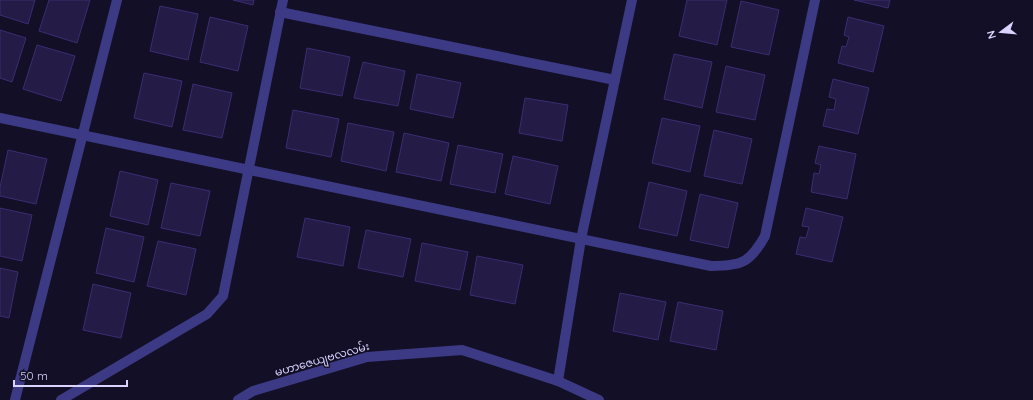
<svg xmlns="http://www.w3.org/2000/svg" width="1033" height="400" font-family="Quicksand,'Noto Sans Myanmar',sans-serif">
	<style>
		.building { fill: #241b47; stroke: #3b2d73 }
		.lines { fill: none; stroke-linecap: round; stroke-linejoin: round }
		.minor { stroke: #3d3a85; stroke-width: 10 }
		.labels { text-anchor: middle; dominant-baseline: central; stroke-width: 3; stroke-linejoin: round; paint-order: stroke }
		.street-label { font-size: 11px; fill: #d9d4ff; stroke: #130f26 }
	</style>
	<rect width="100%" height="100%" fill="#130f26"/>
	<g class="building">
		<polygon points="0,0 35,0 28,24 0,15"/>
		<polygon points="49,0 90,0 77,43 39,31"/>
		<polygon points="233,0 254,0 253,5"/>
		<polygon points="687,0 727,0 717,45 679,36"/>
		<polygon points="854,0 890,0 888,8"/>
		<polygon points="741,1 779,10 769,55 731,47"/>
		<polygon points="160,6 198,14 188,60 150,51"/>
		<polygon points="210,17 248,26 238,71 200,62"/>
		<polygon points="848,17 884,26 873,72 838,63 842,46 846,47 849,37 844,35"/>
		<polygon points="0,30 26,38 12,82 0,78"/>
		<polygon points="37,45 75,56 61,101 23,89"/>
		<polygon points="307,48 350,57 342,96 300,88"/>
		<polygon points="674,54 712,62 702,108 664,99"/>
		<polygon points="363,62 405,71 398,106 354,98"/>
		<polygon points="726,66 765,75 755,120 716,112"/>
		<polygon points="144,73 182,81 172,127 134,118"/>
		<polygon points="417,74 461,83 453,118 410,109"/>
		<polygon points="833,79 869,88 858,134 823,126 827,109 834,110 836,99 829,97"/>
		<polygon points="193,84 232,93 222,138 183,130"/>
		<polygon points="525,98 568,105 562,141 519,133"/>
		<polygon points="293,110 339,119 331,157 286,148"/>
		<polygon points="662,118 700,126 690,172 652,163"/>
		<polygon points="348,123 394,132 386,171 341,161"/>
		<polygon points="714,130 752,139 742,184 704,176"/>
		<polygon points="404,133 449,143 441,181 396,172"/>
		<polygon points="458,145 503,154 495,193 450,184"/>
		<polygon points="819,146 856,154 847,199 811,192 814,173 819,174 821,165 815,163"/>
		<polygon points="8,150 47,159 36,204 0,196 0,187"/>
		<polygon points="513,156 558,166 550,204 505,194"/>
		<polygon points="120,171 158,180 148,225 110,216"/>
		<polygon points="649,182 687,191 677,236 639,228"/>
		<polygon points="171,183 210,191 200,236 161,228"/>
		<polygon points="700,194 738,203 728,248 690,240"/>
		<polygon points="0,208 32,215 22,261 0,256"/>
		<polygon points="806,208 843,217 832,262 796,254 800,237 806,238 809,227 802,226"/>
		<polygon points="305,218 350,227 343,266 297,257"/>
		<polygon points="106,228 144,237 134,282 96,273"/>
		<polygon points="366,230 411,239 403,277 358,268"/>
		<polygon points="158,241 196,249 186,295 147,286"/>
		<polygon points="422,243 468,252 460,290 415,281"/>
		<polygon points="477,256 523,265 515,304 470,295"/>
		<polygon points="0,268 18,272 9,318 0,316"/>
		<polygon points="93,284 131,293 121,338 83,330"/>
		<polygon points="620,293 666,302 658,340 613,331"/>
		<polygon points="678,302 723,311 716,350 670,341"/>
	</g>
	<g class="lines">
		<g class="minor">
			<polyline points="280,12 615,80"/>
			<path d="M0,118L711,266C741,266 750,263 765,236L815,0"/>
			<polyline points="558,381 581,239 632,0"/>
			<polyline points="15,400 117,0"/>
			<polyline points="61,400 207,314 223,296 283,0"/>
			<polyline points="238,400 253,391 367,357 462,350 558,381 599,400"/>
		</g>
	</g>
	<g class="labels">
		<g class="street-label">
			<text transform="translate(322 359) rotate(-16)">မဟာဇေယျဗလလမ်း</text>
		</g>
	</g>
	<g transform="translate(1001 32) rotate(254)" stroke="#130f26" stroke-width="3" paint-order="stroke">
	<path d="M0-3L7 15L0 10L-7 15Z" fill="#d9d4ff"/>
	<text y="-6" font-size="11" font-weight="bold" text-anchor="middle" fill="#d9d4ff">N</text>
	</g>
	<path d="M14 380v6h113v-6" fill="none" stroke="#d9d4ff" stroke-width="2"/>
	<text x="20" y="380" font-size="12" fill="#d9d4ff" stroke="#130f26" stroke-width="3" paint-order="stroke">50 m</text>
</svg>
